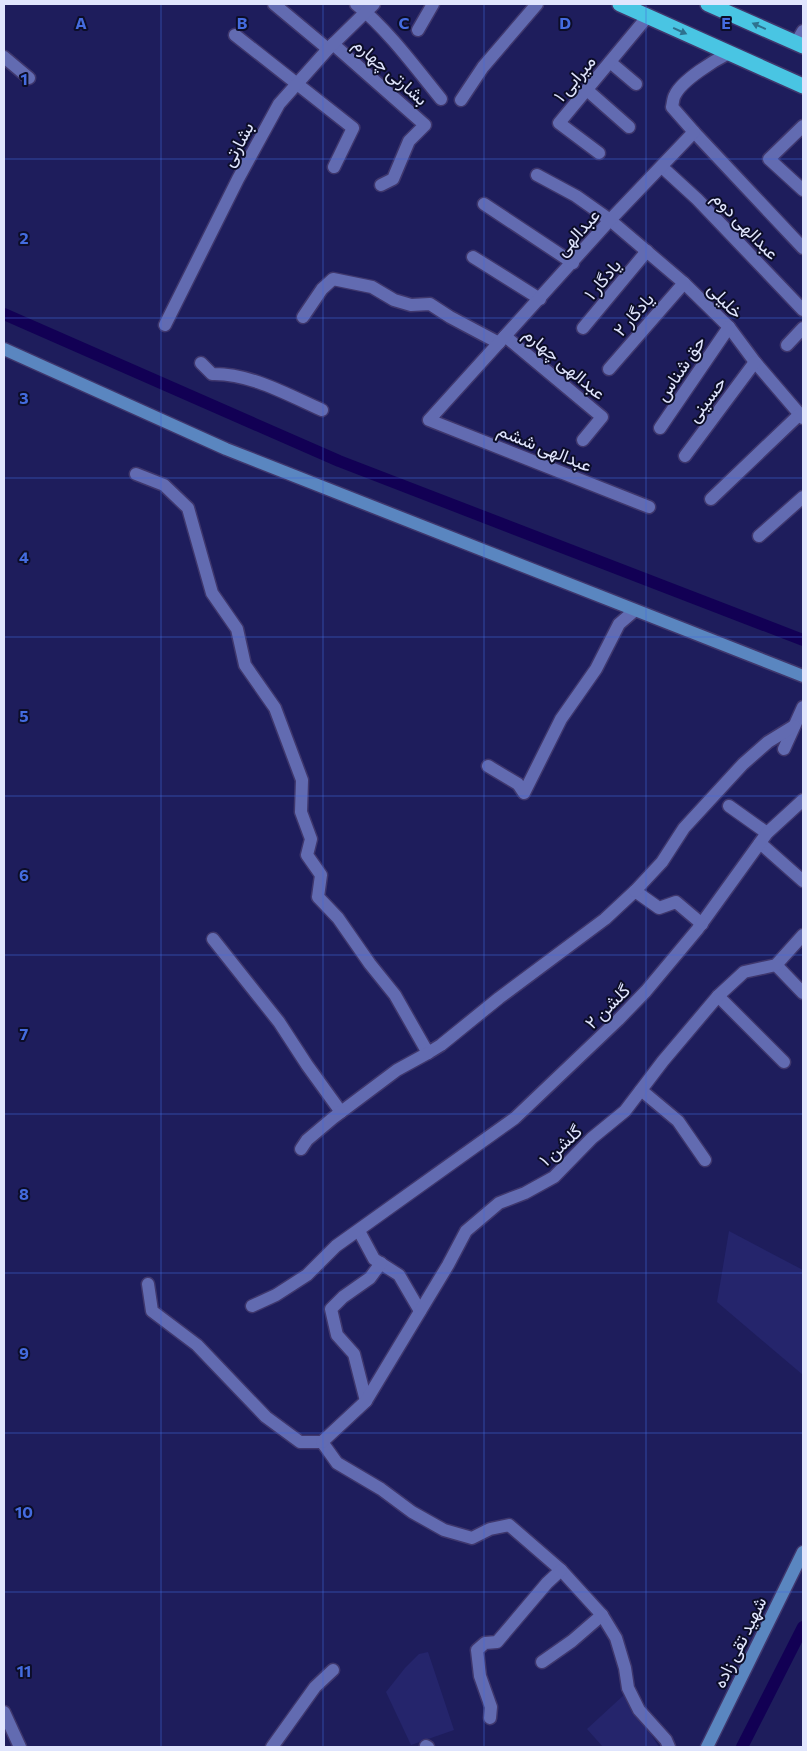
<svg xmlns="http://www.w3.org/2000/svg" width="807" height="1751" font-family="Commissioner,Vazirmatn,sans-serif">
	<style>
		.built { fill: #25256c }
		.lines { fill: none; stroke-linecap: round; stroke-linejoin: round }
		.canal { stroke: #120054; stroke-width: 12 }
		.street-casing { stroke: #3f376d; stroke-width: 15 }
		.secondary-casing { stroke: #3f376d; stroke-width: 15 }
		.highway-casing { stroke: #3f376d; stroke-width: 18 }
		.street { stroke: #626bb1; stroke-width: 12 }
		.secondary { stroke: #5a86c0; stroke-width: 12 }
		.highway { stroke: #49c5e3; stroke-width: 15 }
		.oneway { fill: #2e728f }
		.grid { fill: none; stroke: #446cdf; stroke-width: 1; stroke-opacity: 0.55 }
		.labels { text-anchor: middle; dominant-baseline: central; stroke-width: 4; stroke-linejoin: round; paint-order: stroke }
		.street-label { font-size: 18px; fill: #e0e5fd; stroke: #0c0d28 }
		.grid-label { font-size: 16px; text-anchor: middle; font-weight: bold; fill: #446cdf; stroke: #0c0d28; stroke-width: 4; stroke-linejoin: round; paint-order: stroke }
	</style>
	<rect width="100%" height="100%" fill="#1e1d5c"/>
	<g class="built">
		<polygon points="729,1231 803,1270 803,1375 717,1302"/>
		<polygon points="428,1652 454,1730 411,1745 386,1692 405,1668 419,1654"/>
		<polygon points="625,1694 659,1747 603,1747 587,1729"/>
	</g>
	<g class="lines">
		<g class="canal">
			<polyline points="4,314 339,461 803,640"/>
			<polyline points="742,1747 803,1627"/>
		</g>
		<g class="street-casing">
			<g id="street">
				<polyline points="274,4 328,49"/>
				<path d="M356,4C388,30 415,67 441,99"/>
				<polyline points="418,30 433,4"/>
				<polyline points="235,35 353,128 334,167"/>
				<polyline points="796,43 803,31"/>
				<polyline points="333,44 425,125 409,141 393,179 381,185"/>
				<path d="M729,53C715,60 682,80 675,95C673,98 673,103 672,107L694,132L803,248"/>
				<polyline points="4,57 29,78"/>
				<polyline points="610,62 636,84"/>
				<polyline points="587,90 629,127"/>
				<polyline points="461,100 483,67 537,4"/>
				<polyline points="803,126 769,159 803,190"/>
				<polyline points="599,153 559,123 648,16"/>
				<polyline points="662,167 697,199 803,310"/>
				<polyline points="537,175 576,196 610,220 684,283 729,327 755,362 803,418"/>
				<polyline points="484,204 573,263"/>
				<polyline points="473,257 540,299"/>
				<polyline points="303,317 322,289 333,279 372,287 394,300 411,305 430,304 450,317 499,343"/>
				<polyline points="165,325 238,179 279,104 328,49 374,4"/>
				<polyline points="583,328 647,251"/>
				<polyline points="505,336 602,417 583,440"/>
				<polyline points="787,345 803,328"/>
				<path d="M201,363L212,374C250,373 288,395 322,410"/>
				<polyline points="609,369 684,283"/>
				<polyline points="660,428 729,327"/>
				<polyline points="685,456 755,362"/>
				<polyline points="136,474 164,485 188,508 212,593 237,629 245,665 275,708 302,780 301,812 311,839 307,855 321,875 318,897 338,918 370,964 395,995 428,1053 441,1045 499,998 605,919 635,891 659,908 676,902 702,924"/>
				<polyline points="711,499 800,414"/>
				<polyline points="649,507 429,420 610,220 694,132"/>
				<polyline points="759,536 803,497"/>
				<polyline points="784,749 803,707"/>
				<polyline points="488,766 518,784 524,793 561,719 596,669 619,624 634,611"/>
				<polyline points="729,806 767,833"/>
				<polyline points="760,843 803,881"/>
				<polyline points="635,891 662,862 684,828 743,764 768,742 794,726"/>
				<polyline points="213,939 279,1022 307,1065 341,1112"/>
				<polyline points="776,965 803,993"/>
				<polyline points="718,996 784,1062"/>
				<polyline points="641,1090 678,1121 705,1160"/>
				<polyline points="301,1149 307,1140 333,1118 397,1070 428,1053"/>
				<polyline points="359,1231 374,1259 399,1275 420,1311"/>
				<polyline points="148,1284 152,1311 197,1345 266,1417 300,1442 322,1442 337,1463 381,1489 412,1512 444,1530 472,1538 490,1529 509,1525 561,1570 602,1615 616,1638 625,1668 628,1688 639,1710 666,1740 669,1747"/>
				<polyline points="252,1306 276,1295 307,1275 336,1246 515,1118 618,1020 646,991 697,930 767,833 803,800"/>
				<polyline points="366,1401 354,1354 337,1335 331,1309 343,1297 370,1278 381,1263"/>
				<polyline points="322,1442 366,1401 448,1265 466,1231 499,1203 525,1193 554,1177 592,1138 625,1111 663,1061 718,996 744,972 776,965 803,935"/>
				<polyline points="542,1662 572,1641 602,1615"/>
				<polyline points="4,1712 20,1747"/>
				<polyline points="490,1718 491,1707 480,1676 477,1650 485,1643 497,1642 547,1583 561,1570"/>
				<polyline points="426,1746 428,1747"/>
				<polyline points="272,1747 315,1687 333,1670"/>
			</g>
		</g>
		<g class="secondary-casing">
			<g id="secondary">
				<polyline points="4,349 226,449 803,676"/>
				<polyline points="707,1747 803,1552"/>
			</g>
		</g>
		<g class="highway-casing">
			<g id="highway">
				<polyline points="620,4 803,86"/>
				<polyline points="708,4 803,46"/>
			</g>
		</g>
		<use href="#street" class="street"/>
		<use href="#secondary" class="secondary"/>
		<use href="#highway" class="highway"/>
	</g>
	<defs><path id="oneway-solid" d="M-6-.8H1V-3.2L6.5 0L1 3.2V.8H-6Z" transform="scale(1.25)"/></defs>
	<g class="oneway">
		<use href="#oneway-solid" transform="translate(759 26) rotate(-156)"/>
		<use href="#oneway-solid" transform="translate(680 31) rotate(24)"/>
	</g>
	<path class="grid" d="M161,4V1747M323,4V1747M484,4V1747M646,4V1747M4,159H803M4,318H803M4,478H803M4,637H803M4,796H803M4,955H803M4,1114H803M4,1273H803M4,1433H803M4,1592H803"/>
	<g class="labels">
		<g class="street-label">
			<text transform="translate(391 71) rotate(41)">بشارتی چهارم</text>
			<text transform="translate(574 78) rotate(-50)">میرابی ۱</text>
			<text transform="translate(237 144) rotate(-62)">بشارتی</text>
			<text transform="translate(746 225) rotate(46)">عبدالهی دوم</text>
			<text transform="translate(577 232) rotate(-48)">عبدالهی</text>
			<text transform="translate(602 279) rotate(-50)">یادگار ۱</text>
			<text transform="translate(726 300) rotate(46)">خلیلی</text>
			<text transform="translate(633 314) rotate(-49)">یادگار ۲</text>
			<text transform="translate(565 363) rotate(40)">عبدالهی چهارم</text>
			<text transform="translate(680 368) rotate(-56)">حق شناس</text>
			<text transform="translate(706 399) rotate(-53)">حسینی</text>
			<text transform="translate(545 447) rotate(22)">عبدالهی ششم</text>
			<text transform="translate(607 1006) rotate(-45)">گلشن ۲</text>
			<text transform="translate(560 1145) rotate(-43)">گلشن ۱</text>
			<text transform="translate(739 1642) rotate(-64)">شهید تقی زاده</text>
		</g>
	</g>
	<g class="grid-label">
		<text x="81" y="29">A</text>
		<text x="242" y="29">B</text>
		<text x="404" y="29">C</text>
		<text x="565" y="29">D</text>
		<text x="726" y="29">E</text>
		<text x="24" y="85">1</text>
		<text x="24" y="244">2</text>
		<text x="24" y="404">3</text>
		<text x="24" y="563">4</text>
		<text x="24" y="722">5</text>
		<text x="24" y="881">6</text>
		<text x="24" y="1040">7</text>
		<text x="24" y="1200">8</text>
		<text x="24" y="1359">9</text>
		<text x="24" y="1518">10</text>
		<text x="24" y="1677">11</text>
	</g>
	<rect width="807" height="1751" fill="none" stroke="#e0e5fd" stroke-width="10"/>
</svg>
